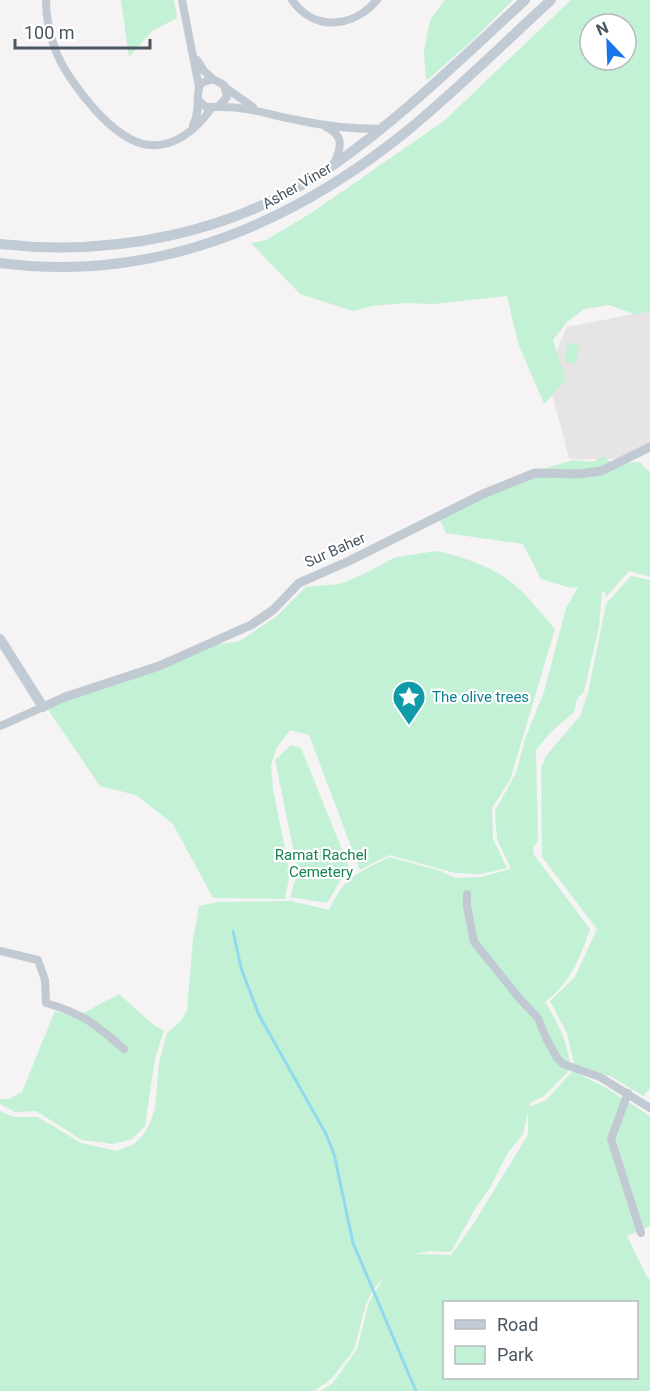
<svg xmlns="http://www.w3.org/2000/svg" width="650" height="1391" font-family="Roboto,sans-serif">
	<style>
		.education { fill: #e6e4e5 }
		.green { fill: #c3f1d5; fill-rule: evenodd }
		.lines { fill: none; stroke-linecap: round; stroke-linejoin: round }
		.stream { stroke: #90daee; stroke-width: 3 }
		.minor { stroke: #c1cad2; stroke-width: 8 }
		.tertiary { stroke: #c1cad2; stroke-width: 9 }
		.secondary { stroke: #c1cbd6; stroke-width: 10 }
		.labels { text-anchor: middle; dominant-baseline: central; stroke-width: 4.5; stroke-linejoin: round; paint-order: stroke }
		.street-label { font-size: 15px; fill: #4a5661; stroke: #fff }
		.culture-label { font-size: 15px; fill: #0d838f; stroke: #fff; text-anchor: start }
		.park-label { font-size: 15px; fill: #17864f; stroke: #fff }
	</style>
	<rect width="100%" height="100%" fill="#f5f3f3"/>
	<polygon class="education" points="650,307 650,443 617,459 569,459 547,373 567,327 634,314"/>
	<g class="green">
		<polygon points="121,0 174,0 177,18 152,31 129,57"/>
		<polygon points="445,0 513,0 473,40 426,81 424,51 430,20"/>
		<path d="M571,0H650V311L637,315L609,305L584,309L567,322L553,340L566,380L544,404L518,343L507,296L434,304L405,303L372,306L353,311L300,294L251,243L266,240L311,213L444,121ZM590,24H626V60H590Z"/>
		<polygon points="568,342 580,346 575,364 564,361"/>
		<path d="M604,456L613,465L620,463L639,462L650,472V577L629,571L606,597L605,592H602L599,627L584,691L577,699L574,712L550,733L536,750L538,841L533,848L534,855L590,929C580,957 570,984 545,1002C560,1026 567,1041 571,1069L544,1096L530,1103L529,1107L546,1100L573,1071L603,1086L650,1116V1226L627,1236L648,1279H650V1391H320L332,1384L357,1349L369,1302L384,1277L372,1291L366,1304L354,1350L331,1379L315,1391H0V1111L13,1117H38L81,1143L117,1151L134,1144L144,1134L150,1123L155,1109L159,1063L167,1033L181,1021L187,1010L193,940L199,906L217,902L291,901L329,910C346,875 355,875 389,857L441,871L455,878L481,877L511,869L497,839L495,811L516,773L525,739L544,692L566,608L578,587L571,588L541,579L523,544L446,533L437,514L528,473L574,460L592,462ZM528,1112V1135L472,1226L451,1255L414,1254L430,1251L451,1252L475,1209L491,1186L507,1154L523,1134ZM444,1302H636V1378H444Z"/>
		<path d="M437,551C464,557 497,568 517,587C531,600 543,615 555,629L510,780L492,808L493,839L507,868L481,874L455,873L389,855L360,870L309,735L290,730L277,747L271,765L273,789L290,873L285,899L213,898L173,824L136,795L100,786L47,708L207,646L240,641L277,616L306,587L340,584L364,574L396,557Z"/>
		<polygon points="631,576 650,580 650,1088 643,1096 612,1077 574,1064 567,1033 550,1001 575,977 597,929 542,857 541,768 546,756 580,716 588,693 606,604"/>
		<polygon points="291,745 301,748 351,872 343,876 327,903 290,897 298,872 275,760"/>
		<polygon points="119,994 155,1026 164,1030 155,1059 145,1126 132,1139 113,1144 82,1140 36,1111 15,1112 0,1104 0,1099 9,1099 22,1092 55,1011 76,1017"/>
	</g>
	<g class="lines">
		<polyline class="stream" points="233,931 241,968 259,1015 326,1134 334,1154 353,1243 416,1391"/>
		<g class="minor">
			<path d="M46,0C46,19 50,37 57,54C70,84 115,143 150,145C176,147 197,128 211,109"/>
			<polyline points="182,0 199,87"/>
			<path d="M292,0C314,32 353,28 377,0"/>
			<polyline points="197,60 204,71 213,79"/>
			<polyline points="226,88 253,107"/>
			<path d="M218,107C246,106 270,115 297,120C324,126 352,129 381,129"/>
			<path d="M193,125C202,108 194,96 201,83L213,79L224,85L227,97L218,107H206L199,101"/>
			<path d="M326,127C345,136 341,148 334,164"/>
			<polyline points="0,726 43,707"/>
			<polyline points="467,894 467,906 474,942 520,999 538,1018 546,1038 557,1058 563,1064 600,1077 650,1108"/>
			<path d="M0,951L38,960L45,980L46,1003C84,1014 95,1024 124,1049"/>
			<polyline points="628,1093 611,1139 641,1233"/>
		</g>
		<polyline class="tertiary" points="43,707 65,697 159,666 251,625 273,610 299,583 349,561 483,494 535,473 579,474 601,471 650,447"/>
		<g class="secondary">
			<path d="M0,244C114,257 233,233 329,168C400,119 462,58 525,0"/>
			<path d="M0,263C153,283 289,226 407,131C457,90 503,44 551,0"/>
			<polyline points="0,639 43,707"/>
		</g>
	</g>
	<defs>
		<g id="sight-pin" transform="scale(1.725)"><path d="M0 17L-7.5 6A9.5 9.5 0 1 1 7.5 6Z" fill="#0f9aa8" stroke="#fff"/><path d="M0-6L1.8-2.2L6-1.7L2.9 1.2L3.7 5.4L0 3.3L-3.7 5.4L-2.9 1.2L-6-1.7L-1.8-2.2Z" fill="#fff"/></g>
	</defs>
	<g fill-rule="evenodd">
		<use href="#sight-pin" x="409" y="697"/>
	</g>
	<g class="labels">
		<g class="street-label">
			<text transform="translate(297 186) rotate(-30)">Asher Viner</text>
			<text transform="translate(335 550) rotate(-24)">Sur Baher</text>
		</g>
		<g class="culture-label">
			<text x="432" y="697">The olive trees</text>
		</g>
		<g class="park-label">
			<text x="321" y="855">Ramat Rachel<tspan x="321" dy="17">Cemetery</tspan></text>
		</g>
	</g>
	<rect x="443" y="1301" width="195" height="78" fill="#ffffff" stroke="#b7bbc0" stroke-width="1.5"/>
	<rect x="455" y="1320" width="30" height="9" fill="#c1cbd6" stroke="#b7bbc0" stroke-width="1.5"/>
	<text x="497" y="1331" font-size="18" fill="#4a5661">Road</text>
	<rect x="455" y="1346" width="30" height="18" fill="#c3f1d5" stroke="#b7bbc0" stroke-width="1.5"/>
	<text x="497" y="1361" font-size="18" fill="#4a5661">Park</text>
	<g transform="translate(608 42) rotate(337)"><circle r="28" fill="#ffffff" stroke="#b7bbc0" stroke-width="1.5"/>
	<path d="M0-4.5L10 22L0 15L-10 22Z" fill="#1a73e8"/>
	<text y="-9" font-size="16" font-weight="bold" text-anchor="middle" fill="#4a5661">N</text>
	</g>
	<path d="M15 39v9h135v-9" fill="none" stroke="#4a5661" stroke-width="3"/>
	<text x="24" y="39" font-size="18" fill="#4a5661" stroke="#ffffff" stroke-width="4.5" paint-order="stroke">100 m</text>
</svg>
